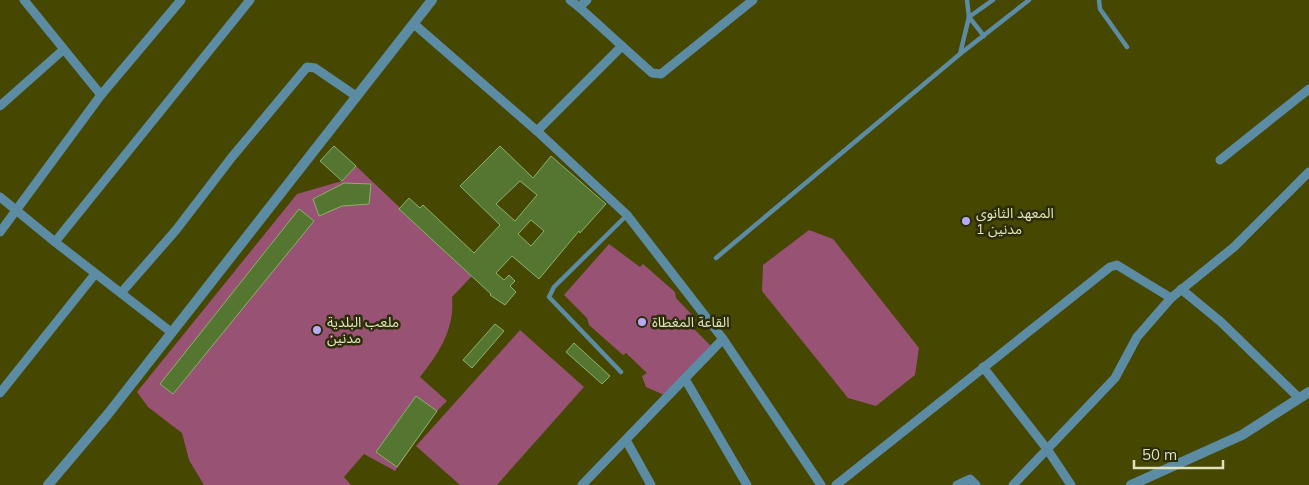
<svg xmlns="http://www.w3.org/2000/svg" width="1309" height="485" font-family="Mulish,'Noto Sans Arabic',sans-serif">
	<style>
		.garden { fill: #985273 }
		.building { fill: #547630; stroke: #8cb16a; fill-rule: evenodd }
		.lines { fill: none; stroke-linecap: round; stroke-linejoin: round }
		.service { stroke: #5c8ca4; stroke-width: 4.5 }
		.minor { stroke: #5c8ca4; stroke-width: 9 }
		.tertiary { stroke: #5c8ca4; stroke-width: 10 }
		.poi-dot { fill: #b7abf8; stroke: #2b2c08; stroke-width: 2 }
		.labels { text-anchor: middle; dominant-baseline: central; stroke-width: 5; stroke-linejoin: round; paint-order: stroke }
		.poi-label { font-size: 14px; fill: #dfe2ba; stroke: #2b2c08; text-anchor: start }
	</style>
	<rect width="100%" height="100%" fill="#464700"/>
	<g class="garden">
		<path d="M356,166L472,276L452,297C455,329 439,353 420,377L447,401L437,411L395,471L364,454L344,477L351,485H204L189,460L182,433L148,407L137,392L297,194L342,181Z"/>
		<polygon points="809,230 833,239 919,348 915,375 876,406 848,398 762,291 763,265"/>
		<polygon points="609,244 640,267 643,264 675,292 676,298 696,319 694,329 712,347 664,395 646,387 642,376 647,373 626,353 623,355 589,325 587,318 564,295"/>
		<polygon points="520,330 584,387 497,485 460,485 416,446"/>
	</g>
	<g class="building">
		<polygon points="334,146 356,166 342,181 320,161"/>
		<path d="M500,146L533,178L551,156L606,204L580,233L579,231L539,279L512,256L496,273L504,280L509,275L515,281L510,286L516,292L505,305L490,295L491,294L399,209L409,198L420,208L423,205L474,253L500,225L460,186ZM520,181L537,195L515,221L496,204ZM531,220L544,231L531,246L518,234Z"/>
		<polygon points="344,183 371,184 369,204 342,206 319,216 313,199"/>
		<polygon points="299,209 314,221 173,394 160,384"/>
		<polygon points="495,324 504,331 472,368 463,360"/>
		<polygon points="574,343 610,376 602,384 566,352"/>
		<polygon points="416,396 437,411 397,467 376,452"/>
	</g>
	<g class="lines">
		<g class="service">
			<polyline points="1099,0 1100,9 1127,47"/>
			<polyline points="969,17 993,0"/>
			<polyline points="969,17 984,36"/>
			<polyline points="960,54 969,17 967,0"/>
			<polyline points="716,258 960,54 1029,0"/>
			<polyline points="621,372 549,297 554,287 627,215"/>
		</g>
		<g class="minor">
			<polyline points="24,0 101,95"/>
			<polyline points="570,0 579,7 587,0"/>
			<polyline points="414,24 537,131 627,215 723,339 821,485"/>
			<polyline points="622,46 652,73 661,74 753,0"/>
			<polyline points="0,106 63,50"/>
			<polyline points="537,131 622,46 579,7"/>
			<polyline points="1220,160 1309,89"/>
			<polyline points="0,197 55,242 171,332"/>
			<polyline points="0,232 101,95 181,0"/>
			<polyline points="55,242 250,0"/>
			<polyline points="1181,289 1221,322 1299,398"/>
			<polyline points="121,293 176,230 232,157 307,67 315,68 356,96"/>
			<polyline points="983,367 1047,449 1071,485"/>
			<polyline points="685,379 747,485"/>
			<polyline points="0,393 95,274"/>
			<polyline points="626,440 651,485"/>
			<polyline points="582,485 723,339"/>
			<polyline points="836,485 1110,267 1117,265 1171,298"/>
			<polyline points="957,485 970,479 976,485"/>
			<polyline points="1013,485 1115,378 1137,337 1171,298 1234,247 1309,172"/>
		</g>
		<g class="tertiary">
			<polyline points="48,485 108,414 432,0"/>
			<polyline points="1131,485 1242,435 1309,392"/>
		</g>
	</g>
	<g class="poi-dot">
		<circle cx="966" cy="221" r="5"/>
		<circle cx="642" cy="322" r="5"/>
		<circle cx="317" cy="330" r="5"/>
	</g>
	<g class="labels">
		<g class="poi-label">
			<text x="976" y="213">المعهد الثانوي<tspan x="976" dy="16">مدنين 1</tspan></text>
			<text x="327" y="322">ملعب البلدية<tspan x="327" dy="16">مدنين</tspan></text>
			<text x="652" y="322">القاعة المغطاة</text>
		</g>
	</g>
	<path d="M1134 460v8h89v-8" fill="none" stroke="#dfe2ba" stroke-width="2.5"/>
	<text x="1142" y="460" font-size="15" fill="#dfe2ba" stroke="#2b2c08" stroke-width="4" paint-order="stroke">50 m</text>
</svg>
